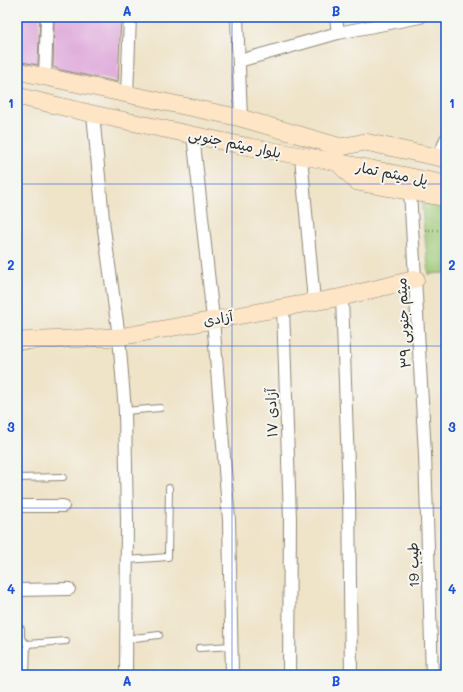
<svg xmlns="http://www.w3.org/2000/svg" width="463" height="692" font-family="Mali,'Playpen Sans Arabic',sans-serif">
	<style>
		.green { fill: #9dc875; stroke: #647a50 }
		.building { fill: #e1b0dd }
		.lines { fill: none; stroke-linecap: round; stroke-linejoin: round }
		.lane-casing { stroke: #8d877a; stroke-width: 8 }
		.street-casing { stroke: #8d877a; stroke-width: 14 }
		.secondary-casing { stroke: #8d877a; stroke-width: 18 }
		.path { stroke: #8d877a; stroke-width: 2.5; stroke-dasharray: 1 3; stroke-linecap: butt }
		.lane { stroke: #fff; stroke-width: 6 }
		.street { stroke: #fff; stroke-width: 12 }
		.secondary { stroke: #fde5c5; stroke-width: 17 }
		.grid { fill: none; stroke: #1d4ed8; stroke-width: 1; stroke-opacity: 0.55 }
		.labels { text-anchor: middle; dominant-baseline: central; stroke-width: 4; stroke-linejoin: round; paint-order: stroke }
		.street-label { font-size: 14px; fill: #2b2b2b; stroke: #f6f6f2 }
		.neatline { fill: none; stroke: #1d4ed8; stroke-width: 1.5 }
		.grid-label { font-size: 13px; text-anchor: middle; font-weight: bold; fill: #1d4ed8 }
	</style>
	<rect width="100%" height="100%" fill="#f6f6f2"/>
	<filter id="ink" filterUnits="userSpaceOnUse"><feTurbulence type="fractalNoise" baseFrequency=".025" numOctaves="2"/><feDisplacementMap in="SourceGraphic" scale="8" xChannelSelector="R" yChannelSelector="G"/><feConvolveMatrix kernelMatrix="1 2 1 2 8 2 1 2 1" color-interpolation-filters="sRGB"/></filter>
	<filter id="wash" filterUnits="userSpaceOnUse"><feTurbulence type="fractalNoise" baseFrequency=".012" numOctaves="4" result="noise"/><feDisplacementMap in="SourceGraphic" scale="16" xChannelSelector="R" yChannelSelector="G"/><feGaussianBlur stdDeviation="0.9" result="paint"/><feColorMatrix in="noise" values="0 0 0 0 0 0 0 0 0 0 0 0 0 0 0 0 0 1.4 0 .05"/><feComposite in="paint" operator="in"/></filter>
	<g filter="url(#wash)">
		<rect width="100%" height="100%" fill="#efe3c8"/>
		<polygon class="green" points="446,198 446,273 429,274 421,200"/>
		<g id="blocks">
			<g class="building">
				<polygon points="17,17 40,17 38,65 17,61"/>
				<polygon points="54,17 121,17 118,82 61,70 53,67"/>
			</g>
		</g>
	</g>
	<g filter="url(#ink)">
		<use href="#blocks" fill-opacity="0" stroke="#8d877a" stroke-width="1"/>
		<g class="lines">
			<g class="lane-casing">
				<g id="lane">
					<polyline points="125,411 160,408"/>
					<polyline points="17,478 63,477"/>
					<polyline points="127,560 168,557 169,488"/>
					<polyline points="21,629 21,639 27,644 26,675"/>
					<polyline points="126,639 159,635"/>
					<polyline points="27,644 66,641"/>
					<polyline points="199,648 232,646"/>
				</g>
			</g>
			<g class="street-casing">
				<g id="street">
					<polyline points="237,17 241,118"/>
					<polyline points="336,17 338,33"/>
					<polyline points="239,61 338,33 420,17"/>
					<polyline points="45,77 47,17"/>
					<polyline points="127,95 130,17"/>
					<polyline points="93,114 104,229 119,337 125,411 127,521 126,675"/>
					<polyline points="193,134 213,319 229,520 232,675"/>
					<polyline points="301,157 314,301"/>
					<polyline points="439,158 446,139"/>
					<polyline points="410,191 425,454 432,675"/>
					<polyline points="342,297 349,494 351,675"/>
					<polyline points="283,307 290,519 289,675"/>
					<polyline points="17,506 63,506"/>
					<polyline points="17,590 69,589"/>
				</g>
			</g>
			<g class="secondary-casing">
				<g id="secondary">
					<polyline points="17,71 241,118 341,147 365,142 446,159"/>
					<polyline points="17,96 93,114 250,147 337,162 357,182 446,198"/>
					<polyline points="337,162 446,184"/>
					<polyline points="17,341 119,337 342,297 416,279"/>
				</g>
			</g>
			<polyline class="path" points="425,230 446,230"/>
			<use href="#lane" class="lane"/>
			<use href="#street" class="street"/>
			<use href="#secondary" class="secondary"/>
		</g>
	</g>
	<path class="grid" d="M232,17V675M17,184H446M17,346H446M17,508H446"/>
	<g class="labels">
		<g class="street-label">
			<text transform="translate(235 143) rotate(12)">بلوار میثم جنوبی</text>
			<text transform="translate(392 173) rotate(11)">پل میثم تمار</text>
			<text transform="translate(218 318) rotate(-10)">آزادی</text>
			<text transform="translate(403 323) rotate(-93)">میثم جنوبی ۳۹</text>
			<text transform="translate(271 413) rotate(-92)">آزادی ۱۷</text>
			<text transform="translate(413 565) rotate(-92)">طیب 19</text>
		</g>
	</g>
	<rect width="463" height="692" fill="none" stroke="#f6f6f2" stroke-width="44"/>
	<rect x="22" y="22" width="419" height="648" class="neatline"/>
	<g class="grid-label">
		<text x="127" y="16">A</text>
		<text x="336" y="16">B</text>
		<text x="11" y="108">1</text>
		<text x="452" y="108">1</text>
		<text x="11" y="270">2</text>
		<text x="452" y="270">2</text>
		<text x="11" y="432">3</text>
		<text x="452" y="432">3</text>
		<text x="11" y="594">4</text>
		<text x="452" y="594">4</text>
		<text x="127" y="686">A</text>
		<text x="336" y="686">B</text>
	</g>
</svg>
